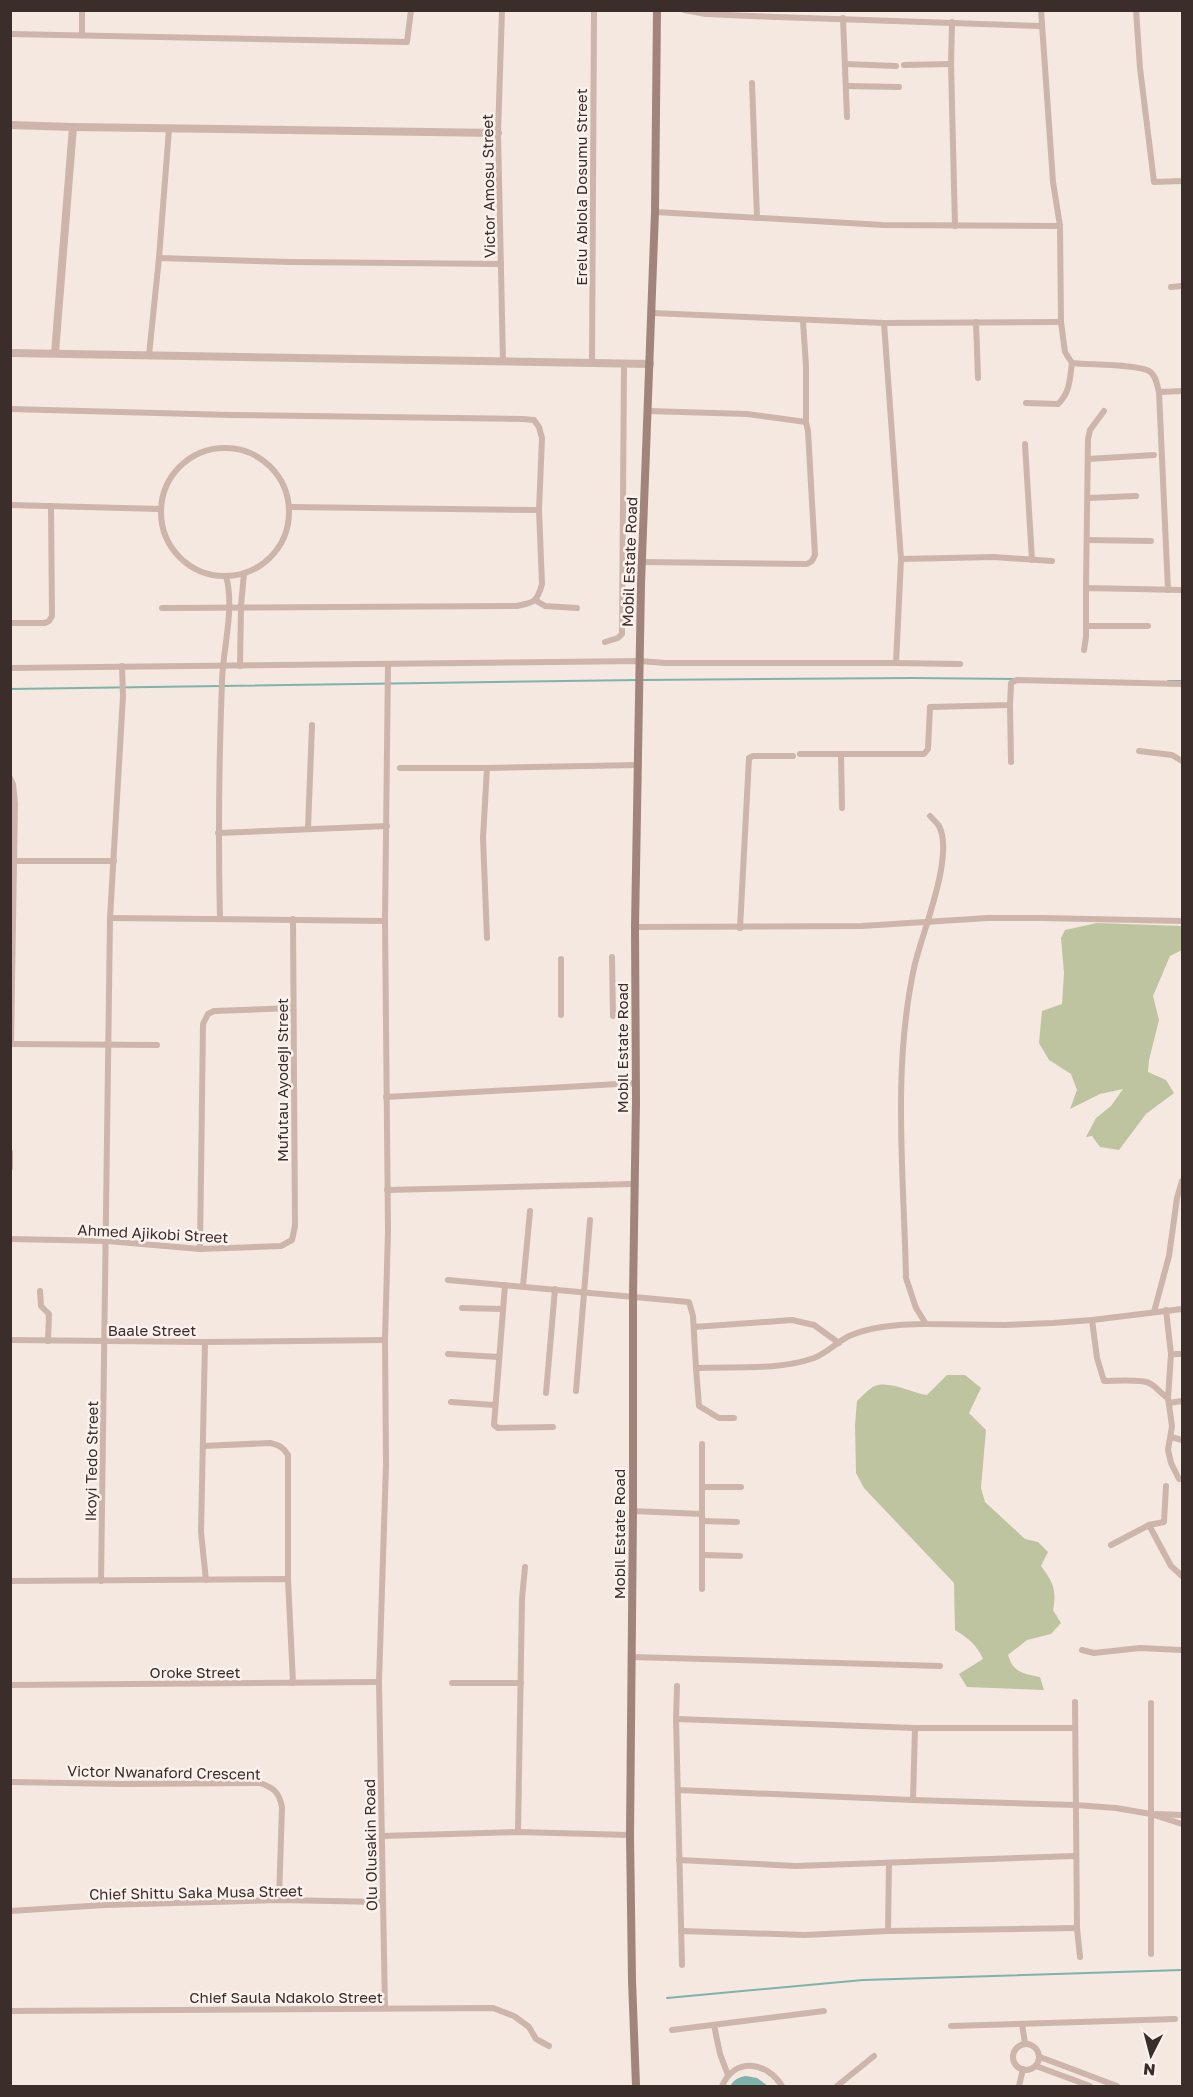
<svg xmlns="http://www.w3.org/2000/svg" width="1193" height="2097" font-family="'Golos Text',sans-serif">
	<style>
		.green { fill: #bec49f }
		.water { fill: #7eb3ac }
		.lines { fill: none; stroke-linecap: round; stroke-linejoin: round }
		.stream { stroke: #7eb3ac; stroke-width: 2 }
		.minor { stroke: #cdb5ab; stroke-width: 6 }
		.tertiary { stroke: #cdb5ab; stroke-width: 8 }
		.secondary { stroke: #a1847c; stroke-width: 8 }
		.labels { text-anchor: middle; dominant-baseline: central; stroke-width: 5; stroke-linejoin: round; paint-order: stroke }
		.street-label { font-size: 15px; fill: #3b2d2a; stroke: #fbf2ed }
	</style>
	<rect width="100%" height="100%" fill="#f4e8e0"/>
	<g class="green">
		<polygon points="1097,923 1182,926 1182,950 1170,956 1153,996 1159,1020 1149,1060 1148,1072 1166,1080 1174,1093 1146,1114 1119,1150 1100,1147 1092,1136 1086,1137 1096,1118 1111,1106 1123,1089 1100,1094 1070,1109 1077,1090 1071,1074 1049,1060 1039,1043 1042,1011 1062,1004 1064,973 1061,938 1065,930"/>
		<path d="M947,1375H965L981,1388L969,1413L986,1430L981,1488L985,1502L1025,1539L1038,1542L1048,1552L1041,1566C1053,1582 1057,1590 1053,1610L1061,1623L1051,1634L1027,1640L1008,1655C1013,1672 1023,1674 1040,1677L1044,1690L967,1687L959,1674L983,1659C977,1645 968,1638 955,1630L954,1583L864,1488L856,1473L855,1425L857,1401C862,1397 869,1388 875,1386C890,1380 912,1393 927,1395Z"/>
	</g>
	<path class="water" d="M746,2076L757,2078L768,2086H730C734,2080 738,2077 746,2076Z"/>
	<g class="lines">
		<g class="stream">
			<polyline points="643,680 912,678 1016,679"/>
			<polyline points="1168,681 1182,681"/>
			<polyline points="10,689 638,680"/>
			<polyline points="667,1998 863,1980 1182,1970"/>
		</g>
		<g class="minor">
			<polyline points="502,10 498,133 503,362"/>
			<polyline points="684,10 706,14 751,16 1041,26"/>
			<polyline points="1136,10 1140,68 1154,182 1182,181"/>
			<polyline points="843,18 847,117"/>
			<polyline points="952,22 951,64 955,226"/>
			<polyline points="10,34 407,42 411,10"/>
			<polyline points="82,35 82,10"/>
			<polyline points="845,64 896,66"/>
			<polyline points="904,65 951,64"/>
			<polyline points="752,83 757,218"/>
			<polyline points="846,86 899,87"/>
			<polyline points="655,212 883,225 1060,226 1053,182 1041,10"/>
			<path d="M1060,226L1061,322L1065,352L1072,363C1089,365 1136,364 1149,371C1156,375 1157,385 1159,392L1168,590"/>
			<polyline points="159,258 169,129"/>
			<polyline points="1171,287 1182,286"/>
			<polyline points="652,313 884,323 1061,322"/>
			<polyline points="976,322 978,378"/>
			<polyline points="149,355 159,258 291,262 501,264"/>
			<polyline points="592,364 594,10"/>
			<polyline points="1159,392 1182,391"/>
			<path d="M1026,403L1058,404C1070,393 1070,378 1072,363"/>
			<path d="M10,409L230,415L523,419L534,420L539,427L542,438L539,510L542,584C537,603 533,603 516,606L162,608"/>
			<polyline points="648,411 747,414 806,422"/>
			<polyline points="1025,444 1032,560"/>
			<circle cx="225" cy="512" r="64"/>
			<polyline points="1088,459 1154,455"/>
			<polyline points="1088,498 1136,496"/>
			<polyline points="10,505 160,509"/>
			<polyline points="290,507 539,510"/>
			<polyline points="1087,540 1151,541"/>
			<polyline points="901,559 994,557 1052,561"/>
			<polyline points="642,562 807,564 812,561 815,555 808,431 806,422 806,366 803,321"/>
			<polyline points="1086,588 1088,439 1090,430 1104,411"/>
			<polyline points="535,600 545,606 577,608"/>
			<polyline points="10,623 45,623 49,621 52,616 51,506"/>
			<polyline points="1086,626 1148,626"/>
			<polyline points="605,642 618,638 622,634 624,364"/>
			<polyline points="1084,650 1086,637 1086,588 1182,590"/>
			<polyline points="896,663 960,664"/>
			<polyline points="240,666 241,606 244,573"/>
			<polyline points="10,668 640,661 665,663 896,663 901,559 884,323"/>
			<polyline points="1010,705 1011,762"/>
			<polyline points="1139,751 1172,755 1182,761"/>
			<polyline points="800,754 924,754 928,749 930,707 1010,705 1011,683 1017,680 1182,684"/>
			<polyline points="841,754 842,808"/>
			<polyline points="400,768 487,768"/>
			<polyline points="10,778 13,784 15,803 11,1044"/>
			<path d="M930,816C933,819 937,823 939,826C955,856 921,935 914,968C892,1070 904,1176 906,1278L916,1308L926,1324L1005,1325L1053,1323L1092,1320L1182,1309"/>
			<polyline points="308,829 312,725"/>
			<polyline points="218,833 387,826"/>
			<polyline points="14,861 114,861"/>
			<polyline points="110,918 385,921"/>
			<path d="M220,919C218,839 219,760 222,681C223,647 235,609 226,576"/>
			<polyline points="635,927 862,926 988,918 1042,918 1182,921"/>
			<polyline points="740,928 749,758 753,756 793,756"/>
			<polyline points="487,938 483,838 487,768 637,765"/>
			<polyline points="612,957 613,1016"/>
			<polyline points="561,959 561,1015"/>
			<polyline points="10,1044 157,1045"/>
			<polyline points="386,1097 636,1083"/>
			<polyline points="10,1152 10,1168"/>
			<polyline points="387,1190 634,1184"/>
			<polyline points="10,1239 107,1241 200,1249 281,1246 292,1240 295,1226 293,919"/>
			<polyline points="200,1249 203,1024 208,1014 214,1011 293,1008"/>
			<path d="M448,1280L689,1302L693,1316L696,1368C735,1366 777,1371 814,1358C827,1353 837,1342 849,1336C872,1326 902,1324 926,1324"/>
			<polyline points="505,1285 494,1425 498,1428 553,1427"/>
			<polyline points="523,1286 530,1211"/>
			<polyline points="40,1291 41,1306 49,1314 48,1341"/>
			<polyline points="462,1308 503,1309"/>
			<polyline points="1166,1310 1171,1354 1168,1398 1172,1426 1168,1450 1171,1463 1179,1479"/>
			<polyline points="1154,1312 1169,1256 1177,1198 1182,1181"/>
			<path d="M1092,1320L1097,1358L1104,1381C1115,1381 1141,1379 1149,1383C1156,1386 1161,1394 1168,1398"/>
			<polyline points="694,1327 792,1320 814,1325 839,1343"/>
			<polyline points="10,1340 205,1342 385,1340"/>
			<polyline points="205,1342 201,1532 206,1580"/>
			<polyline points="448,1354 499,1357"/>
			<polyline points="1171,1354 1182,1354"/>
			<polyline points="696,1368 699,1406 719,1418 734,1418"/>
			<polyline points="576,1391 590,1220"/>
			<polyline points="546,1393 555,1289"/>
			<polyline points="451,1402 494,1405"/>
			<polyline points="1169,1403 1182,1401"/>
			<polyline points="1171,1437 1182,1440"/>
			<path d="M203,1446L270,1443C279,1445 283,1447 288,1455V1579"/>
			<polyline points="1166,1486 1164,1522 1149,1525 1171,1566 1182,1576"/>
			<polyline points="702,1487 741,1487"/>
			<polyline points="633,1511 702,1514"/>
			<polyline points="702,1521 737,1522"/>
			<polyline points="1111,1545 1149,1525"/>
			<polyline points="702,1555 740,1556"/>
			<polyline points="10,1581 288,1579 293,1683"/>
			<polyline points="101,1581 110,918 123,696 122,666"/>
			<polyline points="702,1589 702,1444"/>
			<polyline points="1082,1650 1094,1653 1140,1648 1182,1650"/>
			<polyline points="632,1657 940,1666"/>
			<polyline points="452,1683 521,1683"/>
			<polyline points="10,1685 379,1682"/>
			<polyline points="677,1686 676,1719 682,1965"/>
			<polyline points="1075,1702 1077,1928 1080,1957"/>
			<polyline points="676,1719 915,1728 1075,1728"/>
			<path d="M10,1782L122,1784L260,1783C274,1788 279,1792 282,1807L279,1900"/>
			<polyline points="678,1790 913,1800 1075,1805 1116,1808 1151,1814 1182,1824"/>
			<polyline points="913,1800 915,1728"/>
			<polyline points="1156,1814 1182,1815"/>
			<polyline points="518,1832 522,1599 525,1567"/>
			<polyline points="382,1836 518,1832 630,1835"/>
			<polyline points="679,1860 796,1866 1075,1856"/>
			<polyline points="10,1911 105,1905 279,1900 382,1902"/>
			<polyline points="681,1931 805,1935 888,1931 1077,1928"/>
			<polyline points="888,1931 889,1863"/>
			<polyline points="1151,1954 1151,1703"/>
			<polyline points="385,2008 379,1682 386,1465 385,1340 388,1231 385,921 388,665"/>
			<polyline points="10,2011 493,2008 514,2016 529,2027 536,2039 549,2046"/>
			<polyline points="1022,2024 1025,2043"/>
			<polyline points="714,2025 720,2054 728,2075"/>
			<polyline points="951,2026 1175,2019"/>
			<polyline points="672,2030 824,2011"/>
			<circle cx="1026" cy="2057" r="13"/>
			<polyline points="1040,2057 1117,2086"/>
			<polyline points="1036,2066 1090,2086"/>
			<path d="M722,2086C735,2057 766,2061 782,2086"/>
			<polyline points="837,2086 874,2056"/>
			<polyline points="1019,2086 1023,2069"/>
		</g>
		<g class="tertiary">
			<polyline points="10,125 73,127 55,353"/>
			<polyline points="73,127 498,133"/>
			<polyline points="10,353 650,364"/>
		</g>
		<polyline class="secondary" points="636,2086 632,1980 630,1835 633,1511 633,1296 636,1101 635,927 641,584 655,212 657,10"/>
	</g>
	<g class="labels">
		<g class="street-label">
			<text transform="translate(488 186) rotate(-91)">Victor Amosu Street</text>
			<text transform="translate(581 187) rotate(-90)">Erelu Abiola Dosumu Street</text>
			<text transform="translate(629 562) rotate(-88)">Mobil Estate Road</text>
			<text transform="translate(622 1048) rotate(-90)">Mobil Estate Road</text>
			<text transform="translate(282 1080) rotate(-90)">Mufutau Ayodeji Street</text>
			<text transform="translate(153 1233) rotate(3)">Ahmed Ajikobi Street</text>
			<text x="152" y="1330">Baale Street</text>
			<text transform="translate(91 1461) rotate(-89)">Ikoyi Tedo Street</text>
			<text transform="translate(619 1534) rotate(-90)">Mobil Estate Road</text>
			<text x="195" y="1672">Oroke Street</text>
			<text transform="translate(164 1772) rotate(1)">Victor Nwanaford Crescent</text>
			<text transform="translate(370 1845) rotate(-91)">Olu Olusakin Road</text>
			<text transform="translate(196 1892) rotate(-1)">Chief Shittu Saka Musa Street</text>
			<text x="286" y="1997">Chief Saula Ndakolo Street</text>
		</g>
	</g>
	<rect width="1193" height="2097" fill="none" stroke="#3b2d2a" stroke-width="24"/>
	<g transform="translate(1151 2055) rotate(186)" stroke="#fbf2ed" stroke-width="4.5" paint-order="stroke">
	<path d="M0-4.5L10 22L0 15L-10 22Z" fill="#3b2d2a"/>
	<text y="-9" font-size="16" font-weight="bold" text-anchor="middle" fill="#3b2d2a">N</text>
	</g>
</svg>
